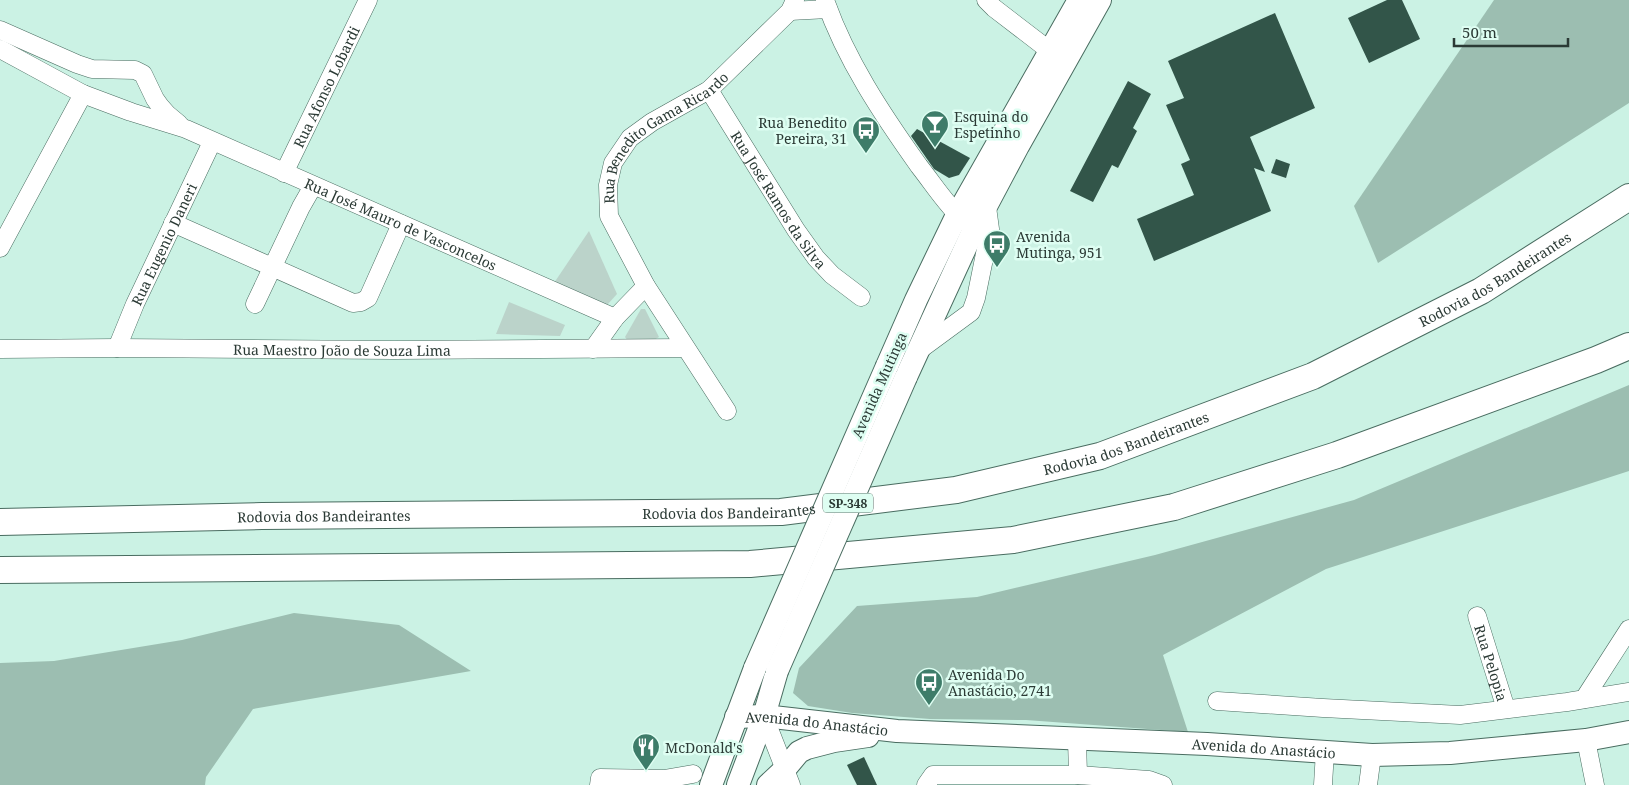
<svg xmlns="http://www.w3.org/2000/svg" width="1629" height="785" font-family="'Noto Serif',serif">
	<style>
		.green { fill: #bbd3ca }
		.forest { fill: #9cbeb1 }
		.building { fill: #325549 }
		.lines { fill: none; stroke-linecap: round; stroke-linejoin: round }
		.minor-casing { stroke: #496c60; stroke-width: 19 }
		.major-casing { stroke: #496c60; stroke-width: 24 }
		.highway-casing { stroke: #496c60; stroke-width: 28 }
		.minor { stroke: #fff; stroke-width: 18 }
		.major { stroke: #fff; stroke-width: 22 }
		.highway { stroke: #fff; stroke-width: 26 }
		.major-bridge-casing { stroke: #496c60; stroke-width: 24; stroke-linecap: butt }
		.major-bridge { stroke: #fff; stroke-width: 22 }
		.labels { text-anchor: middle; dominant-baseline: central; stroke-width: 5; stroke-linejoin: round; paint-order: stroke }
		.shield { fill: #defef2; stroke: #61756e; stroke-width: 1 }
		.shield-label { font-size: 12px; font-weight: bold; fill: #2b3a35 }
		.street-label { font-size: 14px; fill: #2b3a35; stroke: #defef2 }
		.poi-label { font-size: 14px; fill: #2b3a35; stroke: #defef2; text-anchor: start }
	</style>
	<rect width="100%" height="100%" fill="#cbf2e4"/>
	<g class="green">
		<polygon points="589,231 617,294 607,305 554,283"/>
		<polygon points="509,302 565,325 560,336 496,334"/>
		<polygon points="641,309 645,309 659,337 654,340 628,341 625,337"/>
	</g>
	<g class="forest">
		<polygon points="1494,0 1629,0 1629,103 1378,263 1354,206"/>
		<polygon points="1629,385 1629,471 1326,569 1163,655 1188,732 1026,720 930,719 852,713 808,706 793,693 799,668 857,606 977,597 1155,555 1354,500"/>
		<polygon points="294,613 399,625 471,671 253,709 206,777 205,785 0,785 0,663 54,661 182,640"/>
	</g>
	<g class="building">
		<polygon points="1387,0 1402,0 1420,39 1369,63 1348,18"/>
		<polygon points="1275,13 1315,108 1250,137 1265,172 1254,168 1271,211 1154,261 1137,219 1194,195 1181,164 1190,160 1166,105 1184,98 1168,61"/>
		<polygon points="1128,81 1151,94 1133,128 1137,131 1118,168 1112,165 1093,202 1070,191"/>
		<polygon points="917,129 970,158 959,175 949,178 934,169 911,136"/>
		<polygon points="1276,159 1290,164 1286,178 1271,173"/>
		<polygon points="864,757 877,785 857,785 847,765"/>
	</g>
	<g class="lines">
		<g class="minor-casing">
			<g id="minor">
				<path d="M825,0C846,60 882,114 919,166C934,185 947,206 965,222"/>
				<polyline points="986,0 994,8 1050,51 1050,64"/>
				<polyline points="790,11 828,9"/>
				<polyline points="0,30 77,64 92,69 135,70 143,74 155,99 160,106 167,114 179,124"/>
				<path id="s1" d="M0,49L83,94L131,112L186,129L615,318"/>
				<path id="s2" d="M709,90L796,230L816,258L832,275L861,297"/>
				<path id="s3" d="M284,173L368,0"/>
				<polyline points="173,223 353,303 361,302 368,298 401,224"/>
				<polyline points="0,248 83,94"/>
				<polyline points="255,304 301,207 313,186"/>
				<path id="s4" d="M117,348L135,304L212,142"/>
				<path id="s5" d="M0,349L117,348L394,350L685,348"/>
				<polyline points="593,349 615,318 646,286"/>
				<polyline points="918,351 971,312 976,298 990,229 987,207"/>
				<path id="s6" d="M727,411L646,286L609,216L608,185L613,163L630,138L652,122L709,90L790,11L795,0"/>
				<path id="s7" d="M1477,616L1506,709"/>
				<polyline points="1584,699 1629,629"/>
				<polyline points="1217,701 1323,708 1460,715 1567,702 1629,692"/>
				<polyline points="764,716 791,785"/>
				<polyline points="1077,739 1078,775"/>
				<polyline points="1586,740 1595,785"/>
				<polyline points="599,785 600,778 664,779 693,774"/>
				<polyline points="926,785 933,775 1078,775 1149,780 1163,785"/>
				<polyline points="1323,785 1325,751"/>
				<polyline points="1368,785 1372,755"/>
			</g>
		</g>
		<g class="major-casing">
			<g id="major">
				<polyline points="887,366 916,300 957,215 1079,0"/>
				<polyline points="906,377 974,229 1018,146 1100,0"/>
				<path id="s8" d="M736,717L764,716L897,731L1207,744L1372,755L1450,753L1586,740L1629,732"/>
				<polyline points="711,785 755,668"/>
				<polyline points="738,785 764,716 777,671"/>
				<polyline points="768,785 784,770 799,752 807,748 834,741 868,736"/>
			</g>
		</g>
		<g class="highway-casing">
			<g id="highway">
				<path id="s9" d="M0,522L262,516L781,512L956,490L1100,456L1313,376L1481,291L1629,197"/>
				<polyline points="0,570 750,564 1013,540 1174,507 1337,455 1596,360 1629,346"/>
			</g>
		</g>
		<use href="#minor" class="minor"/>
		<use href="#major" class="major"/>
		<use href="#highway" class="highway"/>
		<g class="major-bridge-casing">
			<g id="major-bridge">
				<polyline points="755,668 887,366"/>
				<polyline points="777,671 906,377"/>
			</g>
		</g>
		<use href="#major-bridge" class="major-bridge"/>
	</g>
	<defs>
		<g id="bar-pin" transform="scale(1.4375)"><path d="M0 17L-7.5 6A9.5 9.5 0 1 1 7.5 6Z" fill="#3e7c69" stroke="#defef2"/><path d="M-6-5H6L.8 .8V4.5H3.5V6h-7V4.5H-.8V.8Z" fill="#fff"/></g>
		<g id="bus-pin" transform="scale(1.4375)"><path d="M0 17L-7.5 6A9.5 9.5 0 1 1 7.5 6Z" fill="#3e7c69" stroke="#defef2"/><path d="M-5-6H5V4H4V6H2V4H-2V6H-4V4H-5ZM-3.5-4V0h7V-4ZM-3.5 1.2v1.5H-2V1.2ZM2 1.2v1.5H3.5V1.2Z" fill="#fff"/></g>
		<g id="restaurant-pin" transform="scale(1.4375)"><path d="M0 17L-7.5 6A9.5 9.5 0 1 1 7.5 6Z" fill="#3e7c69" stroke="#defef2"/><path d="M-5-6h1v4h1v-4h1v4h1v-4h1v5L-1.5 .5V6h-2V.5L-5-1ZM5-6V6H3V1.5H1.5Q1.5-4 5-6Z" fill="#fff"/></g>
	</defs>
	<g fill-rule="evenodd">
		<use href="#bar-pin" x="935" y="124"/>
		<use href="#bus-pin" x="866" y="130"/>
		<use href="#bus-pin" x="997" y="244"/>
		<use href="#bus-pin" x="929" y="682"/>
		<use href="#restaurant-pin" x="646" y="747"/>
	</g>
	<g class="labels">
		<rect class="shield" x="823" y="493.5" width="50" height="19" rx="4"/>
		<g class="shield-label">
			<text x="848" y="503">SP-348</text>
		</g>
		<g class="street-label">
			<text stroke="none"><textPath href="#s3" startOffset="96">Rua Afonso Lobardi</textPath></text>
			<text stroke="none"><textPath href="#s6" startOffset="334">Rua Benedito Gama Ricardo</textPath></text>
			<text stroke="none"><textPath href="#s2" startOffset="130">Rua José Ramos da Silva</textPath></text>
			<text stroke="none"><textPath href="#s1" startOffset="438">Rua José Mauro de Vasconcelos</textPath></text>
			<text stroke="none"><textPath href="#s4" startOffset="114">Rua Eugenio Daneri</textPath></text>
			<text stroke="none"><textPath href="#s9" startOffset="1539">Rodovia dos Bandeirantes</textPath></text>
			<text stroke="none"><textPath href="#s5" startOffset="342">Rua Maestro João de Souza Lima</textPath></text>
			<text transform="translate(879 385) rotate(-66)">Avenida Mutinga</text>
			<text stroke="none"><textPath href="#s9" startOffset="1134">Rodovia dos Bandeirantes</textPath></text>
			<text stroke="none"><textPath href="#s9" startOffset="729">Rodovia dos Bandeirantes</textPath></text>
			<text stroke="none"><textPath href="#s9" startOffset="324">Rodovia dos Bandeirantes</textPath></text>
			<text stroke="none"><textPath href="#s7" startOffset="49">Rua Pelopia</textPath></text>
			<text stroke="none"><textPath href="#s8" startOffset="81">Avenida do Anastácio</textPath></text>
			<text stroke="none"><textPath href="#s8" startOffset="529">Avenida do Anastácio</textPath></text>
		</g>
		<g class="poi-label">
			<text x="954" y="116">Esquina do<tspan x="954" dy="16">Espetinho</tspan></text>
			<text x="847" y="122" text-anchor="end">Rua Benedito<tspan x="847" dy="16">Pereira, 31</tspan></text>
			<text x="1016" y="236">Avenida<tspan x="1016" dy="16">Mutinga, 951</tspan></text>
			<text x="948" y="674">Avenida Do<tspan x="948" dy="16">Anastácio, 2741</tspan></text>
			<text x="665" y="747">McDonald's</text>
		</g>
	</g>
	<path d="M1454 38v8h114v-8" fill="none" stroke="#2b3a35" stroke-width="2.5"/>
	<text x="1462" y="38" font-size="15" fill="#2b3a35" stroke="#defef2" stroke-width="4" paint-order="stroke">50 m</text>
</svg>
